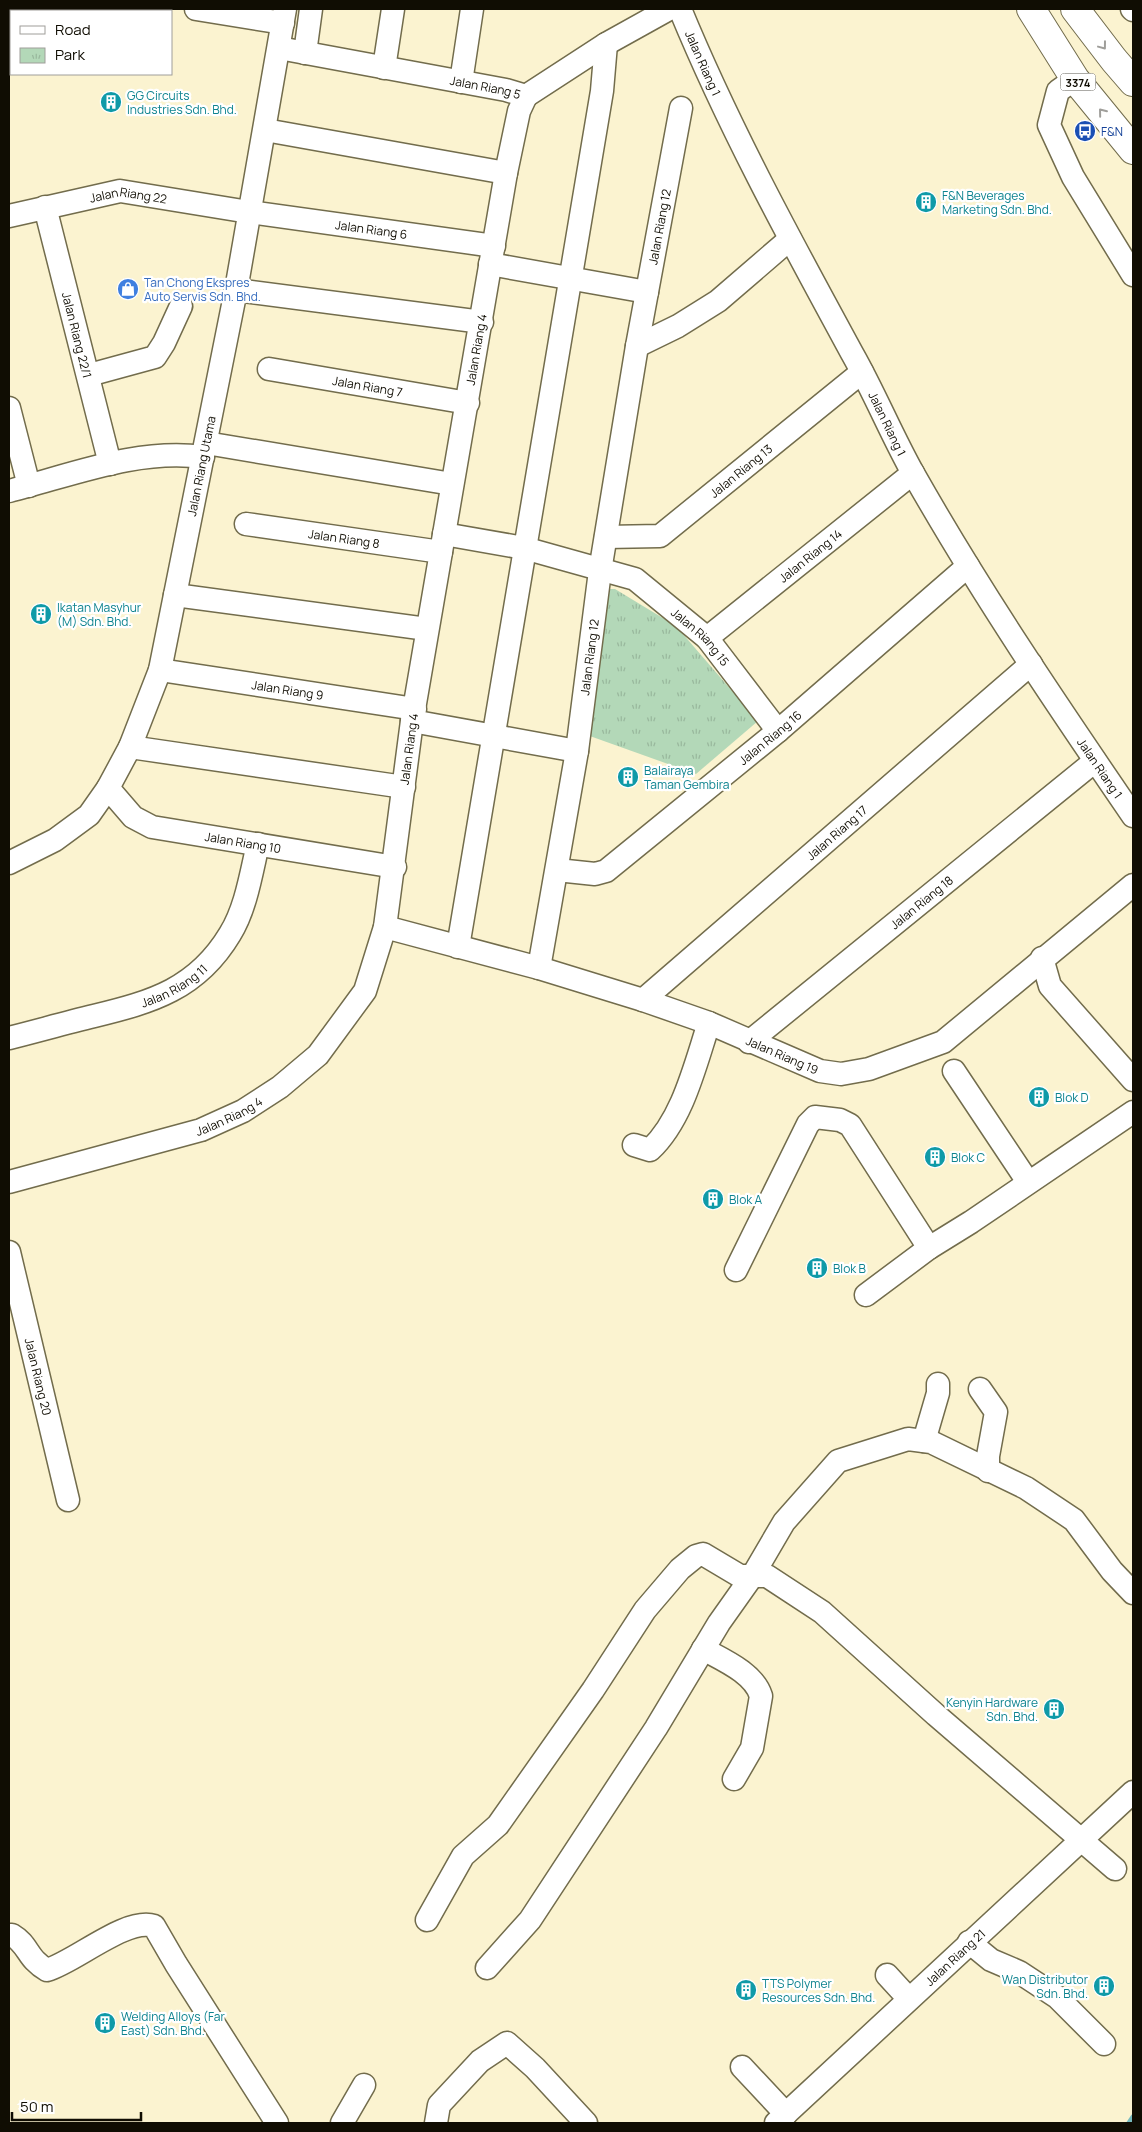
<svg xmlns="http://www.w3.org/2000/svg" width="1142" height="2132" font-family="Manrope,sans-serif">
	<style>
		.park { fill: url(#park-tufts) }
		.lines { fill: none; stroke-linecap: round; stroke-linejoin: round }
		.stream { stroke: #78bbbe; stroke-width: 5 }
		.minor-casing { stroke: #726c4c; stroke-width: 25 }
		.major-casing { stroke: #726c4c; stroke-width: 30 }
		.minor { stroke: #fff; stroke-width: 22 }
		.major { stroke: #fff; stroke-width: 28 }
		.oneway { stroke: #9f9e9a }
		.labels { text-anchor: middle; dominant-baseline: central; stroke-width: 4.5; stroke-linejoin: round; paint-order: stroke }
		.shield { fill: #fff; stroke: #58564f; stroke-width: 1 }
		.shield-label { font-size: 11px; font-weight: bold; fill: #100d03 }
		.street-label { font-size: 12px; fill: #100d03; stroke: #fff }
		.culture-label { font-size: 12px; fill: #0d838f; stroke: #fff; text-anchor: start }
		.transit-label { font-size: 12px; fill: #164399; stroke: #fff; text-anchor: start }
		.shop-label { font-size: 12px; fill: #366cbe; stroke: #fff; text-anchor: start }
	</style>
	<defs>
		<pattern id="park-tufts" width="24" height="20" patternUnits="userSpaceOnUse" patternTransform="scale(1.25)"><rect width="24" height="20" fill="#b3d8b8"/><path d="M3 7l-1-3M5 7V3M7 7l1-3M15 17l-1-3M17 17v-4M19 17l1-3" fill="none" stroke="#99b89d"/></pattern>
	</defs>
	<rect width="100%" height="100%" fill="#fbf3d0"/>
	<polygon class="park" points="609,589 615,589 676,626 758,721 696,774 587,735"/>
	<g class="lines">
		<polyline class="stream" points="1129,2123 1133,2117"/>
		<g class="minor-casing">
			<g id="minor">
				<polyline points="196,9 283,23"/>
				<path id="s1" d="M680,9C729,128 791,241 853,355C875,394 892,436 914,475C981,593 1057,705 1133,816"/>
				<polyline points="1132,9 1133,10"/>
				<path id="s2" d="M279,48L506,90L526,96L606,44L669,9"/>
				<polyline points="305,53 311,9"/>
				<polyline points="384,68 393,9"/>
				<polyline points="1075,79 1058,91 1049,125 1073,177 1133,275"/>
				<polyline points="461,82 472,9"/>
				<polyline points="265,130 506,173"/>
				<path id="s3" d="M45,207L110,464"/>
				<path id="s4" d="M9,216L120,191L249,212L494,246"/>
				<polyline points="490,264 647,292"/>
				<polyline points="236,290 482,322"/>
				<polyline points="637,346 678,326 718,301 790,239"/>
				<path id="s5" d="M269,369L468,403"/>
				<polyline points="89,375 155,357 164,343 181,306"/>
				<polyline points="9,408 29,486"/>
				<polyline points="206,443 452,484"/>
				<path d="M9,491C72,475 138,448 203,457"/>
				<path id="s6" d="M246,524L441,552"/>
				<path id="s7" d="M444,534L524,548L635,579L707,638L778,731"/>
				<path id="s8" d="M606,537L660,536L862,372"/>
				<polyline points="175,595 427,629"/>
				<path id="s9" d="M707,638L913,473"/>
				<path id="s10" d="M160,670L415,709"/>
				<polyline points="412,721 577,751"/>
				<polyline points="130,747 404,787"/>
				<path id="s11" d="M108,788L133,817L152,827L395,867"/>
				<path id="s12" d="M9,863L55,840L89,815L108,788L130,747L160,670L236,290L285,9"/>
				<path id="s13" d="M557,870L595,874L606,871L778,731L968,566"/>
				<path id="s14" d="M385,927L539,968L643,1000L709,1023L820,1071L841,1074L869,1069L943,1042L1133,885"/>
				<polyline points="458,947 602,91 606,44"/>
				<polyline points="1042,958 1050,986 1133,1080"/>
				<path id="s15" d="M539,968L577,751L600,571L637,346L681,108"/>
				<path id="s16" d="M643,1000L1031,664"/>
				<path id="s17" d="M9,1038C37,1031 65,1023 94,1016C152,1002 197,989 230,934C246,908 251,874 258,844"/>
				<path id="s18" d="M749,1042L1095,761"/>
				<polyline points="954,1071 1028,1182"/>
				<path d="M634,1145L650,1150C683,1119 695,1065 709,1023"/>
				<path id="s19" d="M9,1182L201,1130L243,1111L280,1087L318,1055L365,991L385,927L412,721L506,173L519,111L526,96"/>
				<path id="s20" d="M9,1252L68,1500"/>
				<polyline points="736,1270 808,1124 815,1117 840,1120 850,1125 929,1248"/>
				<polyline points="866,1295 929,1248 971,1222 1133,1112"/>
				<polyline points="980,1389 996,1412 988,1456 988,1471"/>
				<polyline points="924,1441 938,1393 938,1384"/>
				<path d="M703,1649C723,1660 754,1673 761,1696L752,1748L734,1779"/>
				<polyline points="427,1920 463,1856 498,1825 593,1690 645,1610 680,1569 696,1556 703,1554 740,1576 767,1576 822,1612 936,1715 1115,1869"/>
				<path d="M9,1935H12C29,1945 27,1959 47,1970C75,1962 126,1917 154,1926L176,1964L277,2123"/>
				<polyline points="969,1942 991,1960 1019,1972 1057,1997 1104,2044"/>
				<polyline points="487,1968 530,1920 656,1728 719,1623 753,1575 784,1522 838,1461 908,1439 931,1442 1026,1488 1074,1520 1112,1571 1133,1593"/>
				<polyline points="887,1975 909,1999"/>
				<polyline points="742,2067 786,2114"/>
				<polyline points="342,2123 364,2085"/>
				<polyline points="436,2123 439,2105 480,2061 507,2043 535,2068 586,2123"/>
				<path id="s21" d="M776,2123L1133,1792"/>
			</g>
		</g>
		<g class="major-casing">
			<g id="major">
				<polyline points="1031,9 1075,79 1133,150"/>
				<polyline points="1075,9 1114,60 1133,82"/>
			</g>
		</g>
		<use href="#minor" class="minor"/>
		<use href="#major" class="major"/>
	</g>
	<defs><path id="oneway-chevron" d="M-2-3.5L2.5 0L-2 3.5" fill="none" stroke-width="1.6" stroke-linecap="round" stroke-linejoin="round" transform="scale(1.25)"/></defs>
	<g class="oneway">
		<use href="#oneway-chevron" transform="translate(1103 46) rotate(53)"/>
		<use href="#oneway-chevron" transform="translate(1102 112) rotate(-129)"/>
	</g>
	<defs>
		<g id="building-disc" transform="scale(1.125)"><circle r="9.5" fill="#0f9aa8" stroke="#fff"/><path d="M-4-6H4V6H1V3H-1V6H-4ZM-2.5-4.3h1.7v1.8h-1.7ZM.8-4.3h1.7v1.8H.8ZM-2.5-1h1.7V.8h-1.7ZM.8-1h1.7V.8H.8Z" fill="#fff"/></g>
		<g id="bus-disc" transform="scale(1.125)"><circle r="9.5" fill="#1a4fb4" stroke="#fff"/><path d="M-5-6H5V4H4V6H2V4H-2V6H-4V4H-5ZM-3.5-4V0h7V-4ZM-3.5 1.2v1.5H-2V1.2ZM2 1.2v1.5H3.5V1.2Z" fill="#fff"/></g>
		<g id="shop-disc" transform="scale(1.125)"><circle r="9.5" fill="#3f7fe0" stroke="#fff"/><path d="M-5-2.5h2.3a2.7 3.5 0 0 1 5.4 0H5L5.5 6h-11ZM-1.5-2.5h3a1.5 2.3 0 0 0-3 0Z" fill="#fff"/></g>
	</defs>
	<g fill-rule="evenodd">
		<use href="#building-disc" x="111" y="102"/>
		<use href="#bus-disc" x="1085" y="131"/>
		<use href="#building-disc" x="926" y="202"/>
		<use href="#shop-disc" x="128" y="289"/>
		<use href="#building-disc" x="41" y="614"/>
		<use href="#building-disc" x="628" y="777"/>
		<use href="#building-disc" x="1039" y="1097"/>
		<use href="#building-disc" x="935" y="1157"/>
		<use href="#building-disc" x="713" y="1199"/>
		<use href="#building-disc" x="817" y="1268"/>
		<use href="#building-disc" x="1054" y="1709"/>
		<use href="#building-disc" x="1104" y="1986"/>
		<use href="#building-disc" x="746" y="1990"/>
		<use href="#building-disc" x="105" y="2023"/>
	</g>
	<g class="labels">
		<rect class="shield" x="1060.5" y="73.5" width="35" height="17" rx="4"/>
		<g class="shield-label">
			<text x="1078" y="82">3374</text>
		</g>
		<g class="street-label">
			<text stroke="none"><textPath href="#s1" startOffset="59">Jalan Riang 1</textPath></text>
			<text stroke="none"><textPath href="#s2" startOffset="210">Jalan Riang 5</textPath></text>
			<text stroke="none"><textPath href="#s4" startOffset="122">Jalan Riang 22</textPath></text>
			<text stroke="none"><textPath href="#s15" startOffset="751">Jalan Riang 12</textPath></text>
			<text stroke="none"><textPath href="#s4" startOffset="368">Jalan Riang 6</textPath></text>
			<text stroke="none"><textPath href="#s3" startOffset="132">Jalan Riang 22/1</textPath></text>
			<text stroke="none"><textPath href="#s19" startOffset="1070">Jalan Riang 4</textPath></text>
			<text stroke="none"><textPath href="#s5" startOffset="100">Jalan Riang 7</textPath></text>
			<text stroke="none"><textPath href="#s1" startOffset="464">Jalan Riang 1</textPath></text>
			<text stroke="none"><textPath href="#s12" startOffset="464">Jalan Riang Utama</textPath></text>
			<text stroke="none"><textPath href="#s8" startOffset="158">Jalan Riang 13</textPath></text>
			<text stroke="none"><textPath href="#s6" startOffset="99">Jalan Riang 8</textPath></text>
			<text stroke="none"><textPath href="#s9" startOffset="132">Jalan Riang 14</textPath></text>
			<text stroke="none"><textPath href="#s7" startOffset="284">Jalan Riang 15</textPath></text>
			<text stroke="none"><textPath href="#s15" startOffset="315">Jalan Riang 12</textPath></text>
			<text stroke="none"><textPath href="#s10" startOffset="129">Jalan Riang 9</textPath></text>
			<text stroke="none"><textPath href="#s13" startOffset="261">Jalan Riang 16</textPath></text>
			<text stroke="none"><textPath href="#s19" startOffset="665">Jalan Riang 4</textPath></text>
			<text stroke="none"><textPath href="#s1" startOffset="869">Jalan Riang 1</textPath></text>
			<text stroke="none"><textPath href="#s16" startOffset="256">Jalan Riang 17</textPath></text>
			<text stroke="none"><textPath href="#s11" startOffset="152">Jalan Riang 10</textPath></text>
			<text stroke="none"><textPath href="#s18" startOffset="222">Jalan Riang 18</textPath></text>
			<text stroke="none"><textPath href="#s17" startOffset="174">Jalan Riang 11</textPath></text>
			<text stroke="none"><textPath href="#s14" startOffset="418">Jalan Riang 19</textPath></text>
			<text stroke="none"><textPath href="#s19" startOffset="230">Jalan Riang 4</textPath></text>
			<text stroke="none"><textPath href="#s20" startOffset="128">Jalan Riang 20</textPath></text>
			<text stroke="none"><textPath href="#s21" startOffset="244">Jalan Riang 21</textPath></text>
		</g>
		<g class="culture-label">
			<text x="127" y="95">GG Circuits<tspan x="127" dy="14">Industries Sdn. Bhd.</tspan></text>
			<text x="942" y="195">F&amp;N Beverages<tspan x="942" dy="14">Marketing Sdn. Bhd.</tspan></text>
			<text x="57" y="607">Ikatan Masyhur<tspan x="57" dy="14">(M) Sdn. Bhd.</tspan></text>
			<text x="644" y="770">Balairaya<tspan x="644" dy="14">Taman Gembira</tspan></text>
			<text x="1055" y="1097">Blok D</text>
			<text x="951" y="1157">Blok C</text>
			<text x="729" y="1199">Blok A</text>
			<text x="833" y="1268">Blok B</text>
			<text x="1038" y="1702" text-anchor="end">Kenyin Hardware<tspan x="1038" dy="14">Sdn. Bhd.</tspan></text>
			<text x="1088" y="1979" text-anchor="end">Wan Distributor<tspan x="1088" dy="14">Sdn. Bhd.</tspan></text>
			<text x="762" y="1983">TTS Polymer<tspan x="762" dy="14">Resources Sdn. Bhd.</tspan></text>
			<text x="121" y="2016">Welding Alloys (Far<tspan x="121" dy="14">East) Sdn. Bhd.</tspan></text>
		</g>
		<g class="transit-label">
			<text x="1101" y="131">F&amp;N</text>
		</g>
		<g class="shop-label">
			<text x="144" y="282">Tan Chong Ekspres<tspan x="144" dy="14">Auto Servis Sdn. Bhd.</tspan></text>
		</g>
	</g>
	<rect width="1142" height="2132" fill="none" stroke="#100d03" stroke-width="20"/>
	<rect x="10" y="10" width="162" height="65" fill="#ffffff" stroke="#9f9e9a"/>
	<rect x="20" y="26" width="25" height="8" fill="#ffffff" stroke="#9f9e9a"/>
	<text x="55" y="35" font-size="15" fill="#100d03">Road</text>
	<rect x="20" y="48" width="25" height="15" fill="url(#park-tufts)" stroke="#9f9e9a"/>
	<text x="55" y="60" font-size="15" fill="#100d03">Park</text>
	<path d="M12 2112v8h129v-8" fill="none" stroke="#100d03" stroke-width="2.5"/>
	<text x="20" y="2112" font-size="15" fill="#100d03" stroke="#ffffff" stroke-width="4" paint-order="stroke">50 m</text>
</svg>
